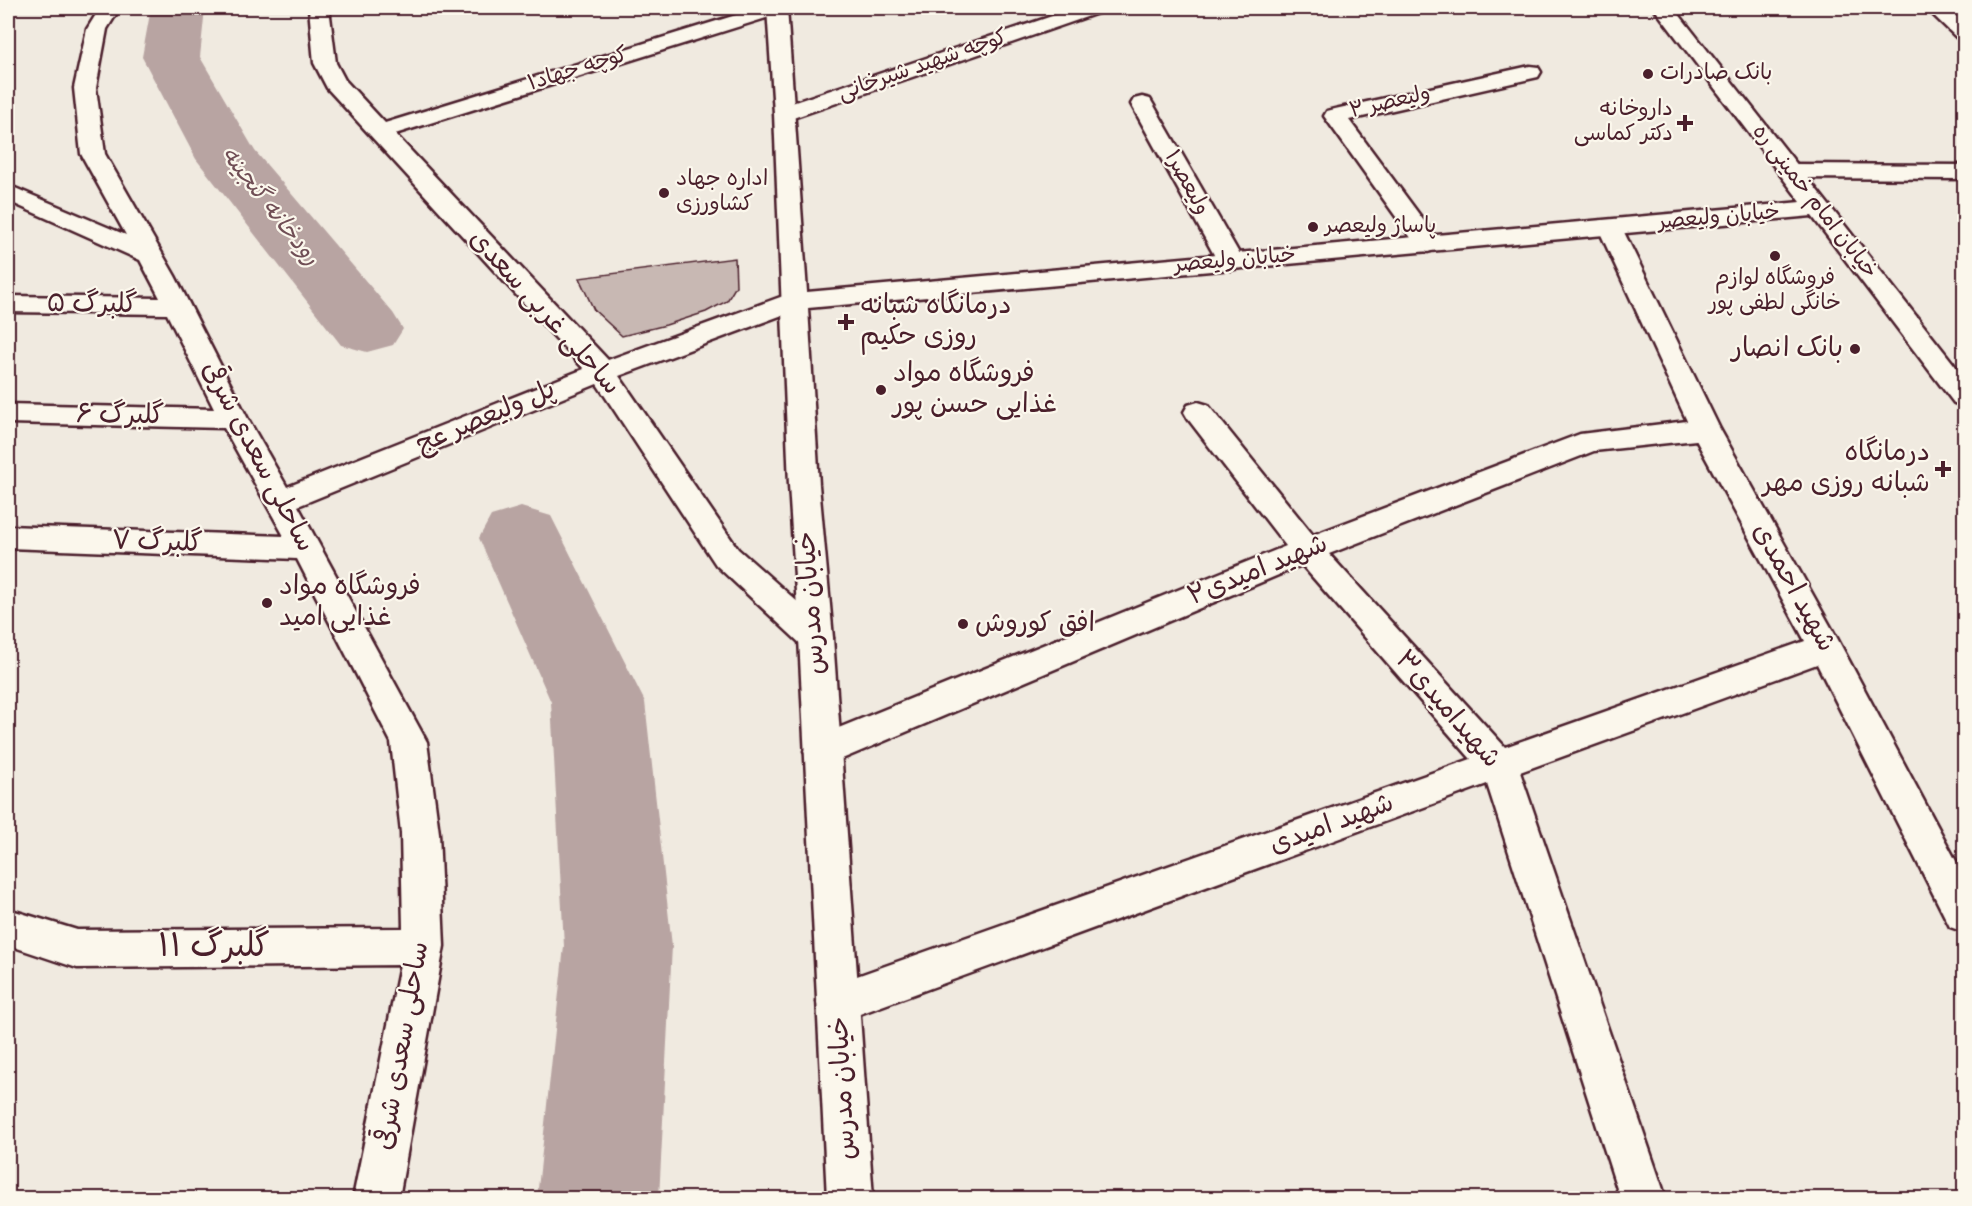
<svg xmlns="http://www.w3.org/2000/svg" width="1972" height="1206" font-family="'Indie Flower','Playpen Sans Arabic',sans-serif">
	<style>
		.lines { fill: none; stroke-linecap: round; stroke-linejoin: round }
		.river { fill: #b8a4a2; fill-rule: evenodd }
		.building { fill: #c8b8b3; stroke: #4a1f2b; stroke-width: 1.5 }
		.minor-casing { stroke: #4a1f2b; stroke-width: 5 }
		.major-casing { stroke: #4a1f2b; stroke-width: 5 }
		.minor { fill: #fbf7ec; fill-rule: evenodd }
		.major { fill: #fbf7ec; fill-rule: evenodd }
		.poi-dot { fill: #4a1f2b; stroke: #fbf7ec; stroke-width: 2 }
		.labels { text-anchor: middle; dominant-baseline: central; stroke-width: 4.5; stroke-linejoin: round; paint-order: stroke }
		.far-street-label { font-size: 22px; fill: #4a1f2b; stroke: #fbf7ec }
		.far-poi-label { font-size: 22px; fill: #4a1f2b; stroke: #fbf7ec; text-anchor: start }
		.far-water-label { font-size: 24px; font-style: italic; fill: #704e55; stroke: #fbf7ec }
		.street-label { font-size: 27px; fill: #4a1f2b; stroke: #fbf7ec }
		.poi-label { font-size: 27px; fill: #4a1f2b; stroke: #fbf7ec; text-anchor: start }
		.near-street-label { font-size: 33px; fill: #4a1f2b; stroke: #fbf7ec }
	</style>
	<rect width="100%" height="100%" fill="#f0eae0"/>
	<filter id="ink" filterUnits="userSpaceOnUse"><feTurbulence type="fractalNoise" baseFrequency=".0167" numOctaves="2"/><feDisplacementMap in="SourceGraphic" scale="12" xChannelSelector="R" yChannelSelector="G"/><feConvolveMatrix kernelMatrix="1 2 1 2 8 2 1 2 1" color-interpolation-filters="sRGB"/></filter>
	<g filter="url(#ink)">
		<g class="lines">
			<g class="river">
				<polygon points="151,8 205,8 200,57 255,151 393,313 403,329 393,345 367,352 341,345 196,159 142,57"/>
				<polygon points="521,507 551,516 645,702 672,946 659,1198 537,1198 564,946 551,702 479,538 491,516"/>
			</g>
		</g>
		<polygon class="building" points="735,258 736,286 727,301 706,312 666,325 622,336 594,310 579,278"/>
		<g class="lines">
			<g class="minor-casing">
				<g id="minor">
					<polygon points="100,8 120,8 107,29 96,88 105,154 175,276 248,419 287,487 584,369 327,88 314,63 309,8 329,8 336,63 345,80 385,123 759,8 788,8 785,12 395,134 608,360 786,295 795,293 804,295 808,301 804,307 619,376 738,549 828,629 833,638 828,647 816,651 804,647 716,565 597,384 298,506 427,742 439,833 444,946 399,1198 353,1198 400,965 77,968 8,945 8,909 77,930 403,928 401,833 391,742 297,559 8,548 8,526 284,536 224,428 8,423 8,404 214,409 167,314 8,312 8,296 160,298 140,260 8,201 8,185 126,235 81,154 74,88 87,29"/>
					<polygon points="1076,8 1104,8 1101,12 793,118 785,120 777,118 774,113 777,108"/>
					<polygon points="1656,8 1688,8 1685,12 1665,15 1658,13"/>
					<polygon points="1926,8 1947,8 1964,23 1964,40 1957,38"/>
					<polygon points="1530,66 1538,67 1541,72 1538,77 1349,120 1441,244 1437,249 1428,252 1419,249 1324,116 1327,111 1335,109"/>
					<polygon points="1142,97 1150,99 1153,104 1244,262 1240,267 1231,270 1222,267 1218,262 1131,104 1134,99"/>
					<polygon points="1790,164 1964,165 1964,179 1790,178 1782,176 1778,171 1782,166"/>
					<path d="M1610,221L1619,223L1622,228L1720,429L1837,638L1964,876V932L1950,927L1817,664L1520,772L1666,1198H1620L1487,784L838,1022L823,1016L817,1002L823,988L1471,759L1302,565L835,762L822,766L809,762L804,751L809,740L1286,546L1188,419L1184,412L1188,405L1198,402L1208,405L1313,535L1580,434L1687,421L1598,228L1601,223ZM1696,440L1805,641L1505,747L1329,554L1594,451Z"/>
				</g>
			</g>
			<g class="major-casing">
				<polygon id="major" points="767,8 787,8 807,292 1801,202 1654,8 1674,8 1964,377 1964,405 1954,403 1812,216 808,308 819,485 833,638 873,1198 827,1198 799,638 789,485 774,113"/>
			</g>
			<use href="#minor" class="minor"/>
			<use href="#major" class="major"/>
		</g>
	</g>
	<g class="poi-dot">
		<circle cx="1648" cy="74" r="6"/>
		<path d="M1682 114h6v6h6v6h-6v6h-6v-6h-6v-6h6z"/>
		<circle cx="664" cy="193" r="6"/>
		<circle cx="1313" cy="227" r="6"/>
		<circle cx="1775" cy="256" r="6"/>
		<path d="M843 313h6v6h6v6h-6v6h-6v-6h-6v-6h6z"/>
		<circle cx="1855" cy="349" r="6"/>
		<circle cx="881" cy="390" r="6"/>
		<path d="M1940 460h6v6h6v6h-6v6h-6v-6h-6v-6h6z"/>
		<circle cx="267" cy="603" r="6"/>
		<circle cx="963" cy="624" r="6"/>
	</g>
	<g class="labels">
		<g class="far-street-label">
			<text transform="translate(923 66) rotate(-19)">کوچه شهید شیرخانی</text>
			<text transform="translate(578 70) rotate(-17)">کوچه جهاد۱</text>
			<text transform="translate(1390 103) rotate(-13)">ولیعصر ۲</text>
			<text transform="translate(1186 183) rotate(61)">ولیعصر۱</text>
			<text transform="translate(1814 202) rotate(52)">خیابان امام خمینی ره</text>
			<text transform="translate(1719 218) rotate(-5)">خیابان ولیعصر</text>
			<text transform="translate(1235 261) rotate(-5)">خیابان ولیعصر</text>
		</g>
		<g class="far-poi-label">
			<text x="1660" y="74">بانک صادرات</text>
			<text x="1673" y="110" text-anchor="end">داروخانه<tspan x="1673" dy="25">دکتر کماسی</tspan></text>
			<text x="676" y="180">اداره جهاد<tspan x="676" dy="25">کشاورزی</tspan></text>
			<text x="1325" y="227">پاساژ ولیعصر</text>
			<text x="1775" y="279" text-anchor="middle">فروشگاه لوازم<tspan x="1775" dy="25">خانگی لطفی پور</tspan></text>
		</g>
		<g class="far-water-label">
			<text transform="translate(269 207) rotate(52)">رودخانه گنجینه</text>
		</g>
		<g class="street-label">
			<text transform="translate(92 305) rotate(1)">گلبرگ ۵</text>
			<text transform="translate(544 313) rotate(48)">ساحلی غربی سعدی</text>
			<text transform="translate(120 416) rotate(1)">گلبرگ ۶</text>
			<text transform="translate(486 418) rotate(-23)">پل ولیعصر عج</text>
			<text transform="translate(257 457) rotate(62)">ساحلی سعدی شرقی</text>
			<text transform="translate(157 543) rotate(2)">گلبرگ ۷</text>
			<text transform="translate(1258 571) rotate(-22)">شهید امیدی۲</text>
			<text transform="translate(1793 588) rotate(61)">شهید احمدی</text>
			<text transform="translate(812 603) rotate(-94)">خیابان مدرس</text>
			<text transform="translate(1447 710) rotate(49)">شهیدامیدی۳</text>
			<text transform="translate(1332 825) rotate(-20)">شهید امیدی</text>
			<text transform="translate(403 1046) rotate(-80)">ساحلی سعدی شرقی</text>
			<text transform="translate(844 1088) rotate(-93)">خیابان مدرس</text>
		</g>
		<g class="poi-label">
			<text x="860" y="306">درمانگاه شبانه<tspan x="860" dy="31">روزی حکیم</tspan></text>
			<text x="1843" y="349" text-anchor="end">بانک انصار</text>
			<text x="893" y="374">فروشگاه مواد<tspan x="893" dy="31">غذایی حسن پور</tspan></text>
			<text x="1930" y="453" text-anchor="end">درمانگاه<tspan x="1930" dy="31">شبانه روزی مهر</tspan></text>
			<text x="279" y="587">فروشگاه مواد<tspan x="279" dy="31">غذایی امید</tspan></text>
			<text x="975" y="624">افق کوروش</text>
		</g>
		<g class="near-street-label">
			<text x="214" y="948">گلبرگ ۱۱</text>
		</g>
	</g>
	<rect width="1972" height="1206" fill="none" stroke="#fbf7ec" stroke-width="30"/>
	<rect x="15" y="15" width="1942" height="1176" fill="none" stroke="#4a1f2b" stroke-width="2" filter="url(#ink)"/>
</svg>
